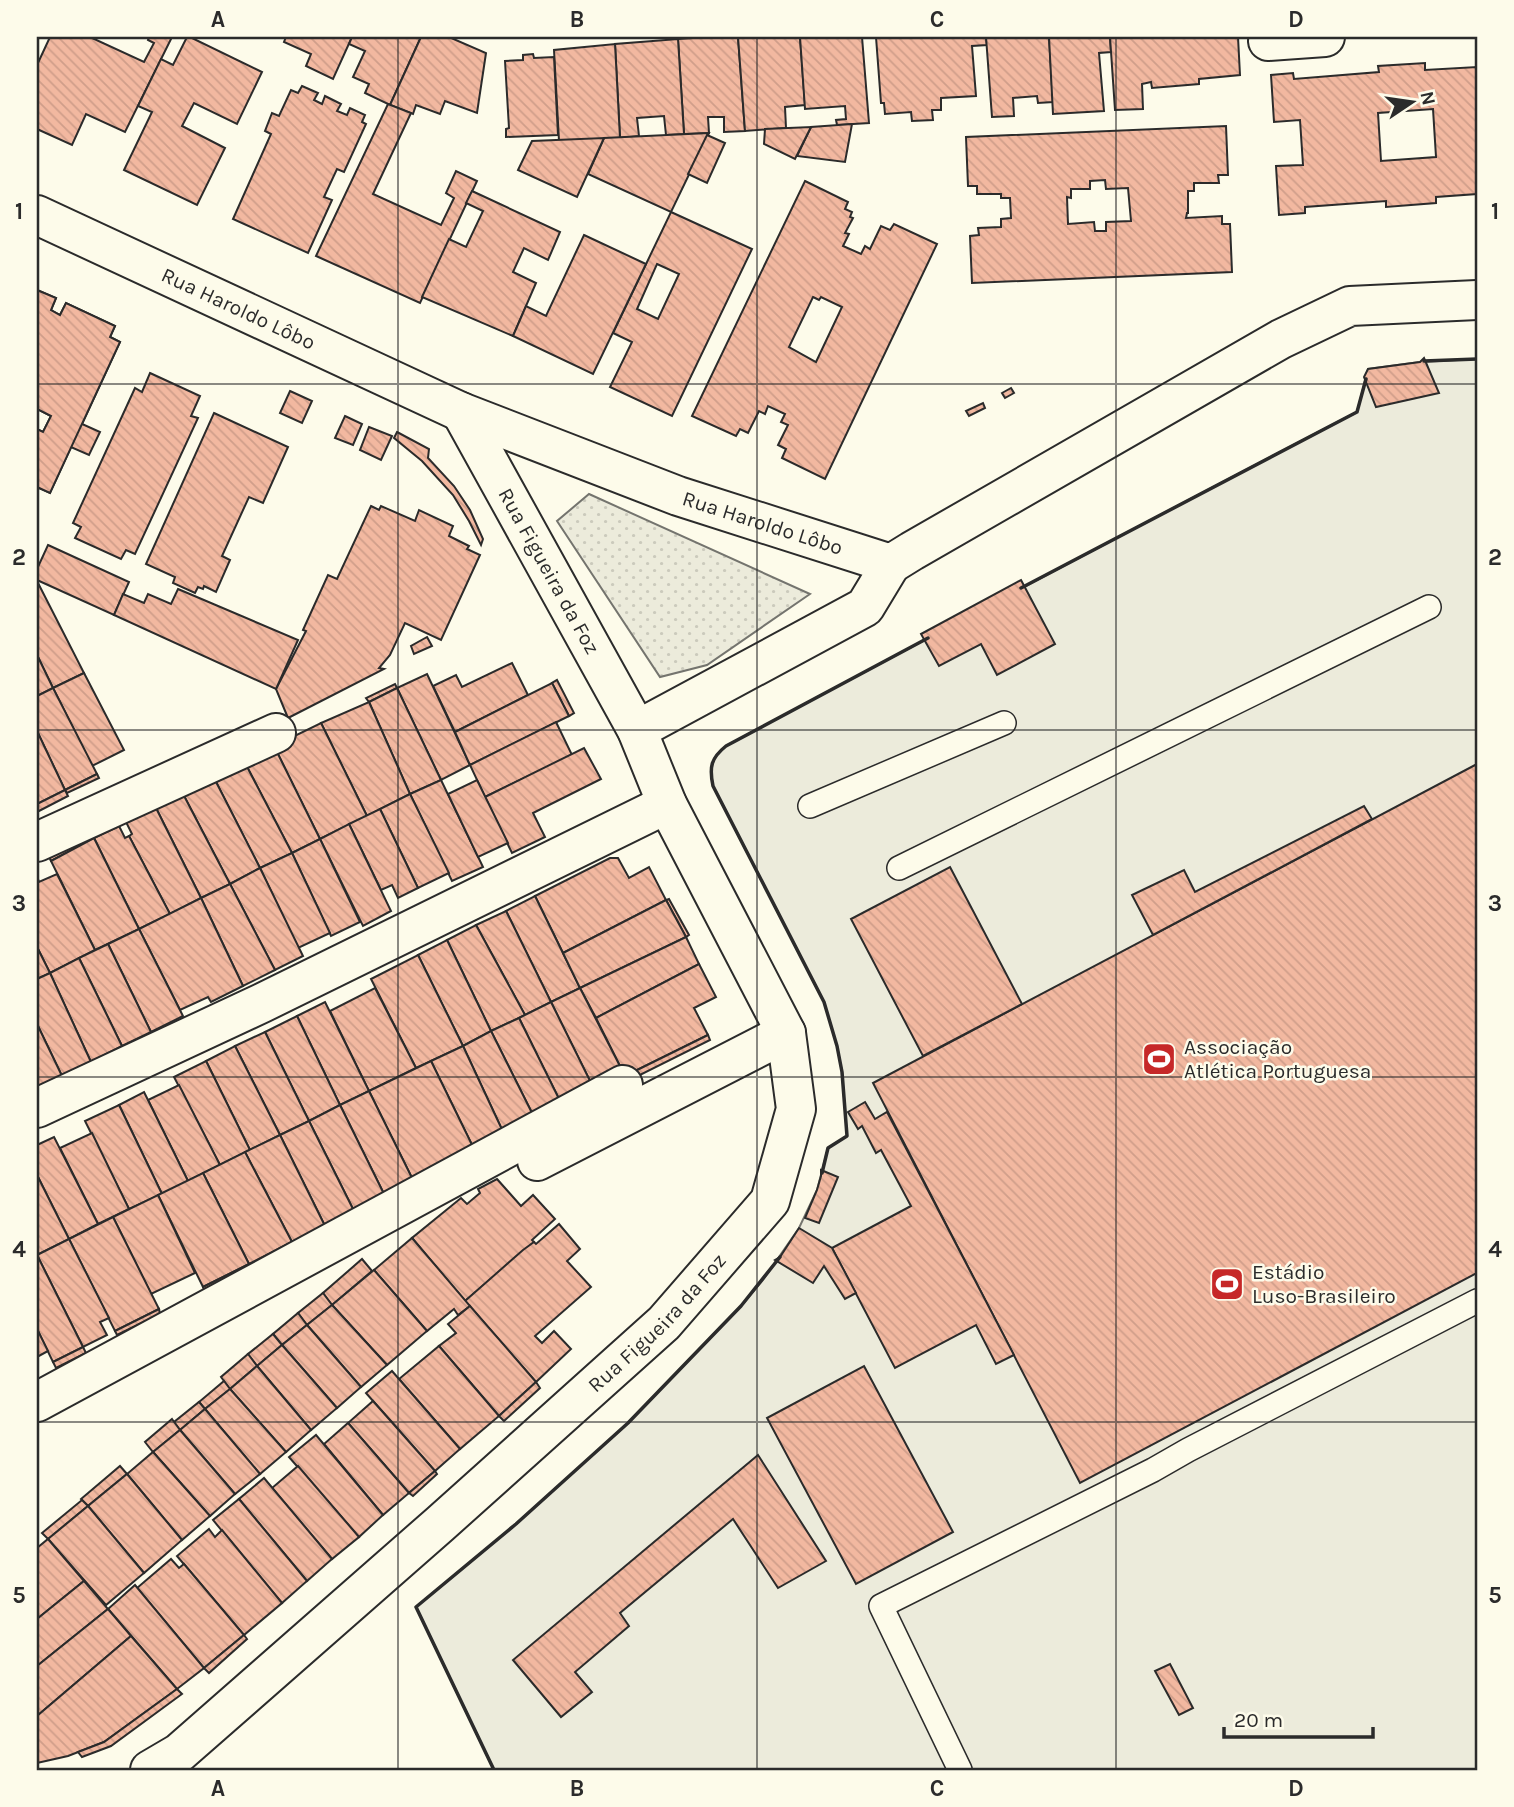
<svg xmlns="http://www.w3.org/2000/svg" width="1514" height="1807" font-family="Karla,sans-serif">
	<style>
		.park { fill: url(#park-dots); stroke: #74746e; stroke-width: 2 }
		.garden { fill: #ecebdb; stroke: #74746e; stroke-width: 2 }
		.building { fill: url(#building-back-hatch); stroke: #2b2b2b; stroke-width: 2; fill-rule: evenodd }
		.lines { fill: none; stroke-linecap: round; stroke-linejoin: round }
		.service-casing { stroke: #2b2b2b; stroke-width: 26 }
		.minor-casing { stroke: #2b2b2b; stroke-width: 42 }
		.service { stroke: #fdfbea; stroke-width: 23 }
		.minor { stroke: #fdfbea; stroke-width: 38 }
		.wall { stroke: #2b2b2b; stroke-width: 3.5 }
		.grid { fill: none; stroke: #2b2b2b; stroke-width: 2; stroke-opacity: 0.55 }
		.labels { text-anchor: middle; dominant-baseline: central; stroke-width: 5; stroke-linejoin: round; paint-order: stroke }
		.street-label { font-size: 21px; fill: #2b2b2b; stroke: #fdfbea }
		.poi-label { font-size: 21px; fill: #2b2b2b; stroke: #fdfbea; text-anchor: start }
		.neatline { fill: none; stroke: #2b2b2b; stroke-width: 2.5 }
		.grid-label { font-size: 23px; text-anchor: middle; font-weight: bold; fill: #2b2b2b }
	</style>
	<defs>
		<pattern id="park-dots" width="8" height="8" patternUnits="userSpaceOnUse" patternTransform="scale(1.75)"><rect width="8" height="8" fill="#ecebdb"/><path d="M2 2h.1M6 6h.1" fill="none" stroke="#cbcabc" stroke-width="1.8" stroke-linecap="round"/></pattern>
		<pattern id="building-back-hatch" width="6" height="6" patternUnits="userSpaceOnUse" patternTransform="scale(1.75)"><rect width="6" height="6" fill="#f2b8a0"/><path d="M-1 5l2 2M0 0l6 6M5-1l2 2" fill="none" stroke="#d09e8a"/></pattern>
	</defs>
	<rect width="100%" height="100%" fill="#fdfbea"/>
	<polygon class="park" points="589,494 810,594 707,665 660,677 557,521"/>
	<path class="garden" d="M1477,359V1770H494L416,1607L516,1524L628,1423L741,1306L763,1280L799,1228L817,1190L828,1148L847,1136L842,1072L837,1046L824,1002L713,786C709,767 711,758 726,746C936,634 1146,521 1357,412L1368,369L1420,362Z"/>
	<g class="building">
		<polygon points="50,37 90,37 144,62 154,43 148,40 149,37 172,37 125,132 86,114 72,145 37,129 37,65"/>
		<polygon points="187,37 190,37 262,72 237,124 194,103 182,126 225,148 197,205 124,170 152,112 138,106 161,59 173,65"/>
		<polygon points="286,37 352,37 333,79 306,66 311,54 284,42"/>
		<polygon points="352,37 421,37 390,105 365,93 369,84 353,77 365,51 349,44"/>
		<polygon points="421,37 449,37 486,53 477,113 445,101 440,114 416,105 413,114 390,105"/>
		<polygon points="708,37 738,37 745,131 724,132 724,117 708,117 709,133 684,134 678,39"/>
		<polygon points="738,37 800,37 805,105 785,107 786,128 745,131"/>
		<polygon points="800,37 862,37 869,123 837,125 836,120 846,119 845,106 805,109"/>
		<polygon points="876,37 986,37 987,45 972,46 976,96 941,98 941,110 932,110 933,120 912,121 911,112 885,114 884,103 881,103"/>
		<polygon points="986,37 1049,37 1053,102 1038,103 1037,96 1013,98 1014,116 992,117"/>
		<polygon points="1049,37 1110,37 1111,52 1099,53 1104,111 1053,114"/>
		<polygon points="1110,37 1238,37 1240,75 1199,79 1199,84 1152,88 1151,82 1142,84 1143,109 1115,110"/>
		<polygon points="678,39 684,134 666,135 664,116 637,118 639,136 620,138 615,44"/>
		<polygon points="615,44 620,138 559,141 554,50"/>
		<polygon points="533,54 534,58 554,57 558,135 506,137 506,129 509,128 505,61 523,60 523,55"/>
		<path d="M1425,63V70L1477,67V194L1436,197V203L1386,207V201L1305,207V213L1279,215L1276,166L1303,165L1300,120L1274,122L1271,75L1293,73L1294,79L1379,72L1378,66ZM1433,109L1436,157L1381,161L1378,113Z"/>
		<polygon points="302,86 318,93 314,100 322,104 325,96 341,104 337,111 347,115 350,108 365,115 362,122 366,124 344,172 337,169 324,197 332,200 308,253 233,219 271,134 265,131 272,113 279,116 291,90 298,93"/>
		<polygon points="388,104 411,113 373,194 441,225 454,198 446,193 456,171 477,181 420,303 316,256"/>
		<polygon points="852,124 845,162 797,156 811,127"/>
		<path d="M1226,126L1228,175H1218L1219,183H1194V191H1188V213H1187L1186,218L1222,216V224H1230L1232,272L972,283L970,236L979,235L978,228L1001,227V219L1011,218L1010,198H1001V194H977V186H968L966,137ZM1105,180L1106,189L1128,188L1131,221L1106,222V231H1095L1094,222L1068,224L1067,197L1071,198V189H1090V181Z"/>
		<polygon points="811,127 795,159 764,144 765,129"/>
		<polygon points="709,133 671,212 588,174 604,138"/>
		<polygon points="707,135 725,143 707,183 688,174"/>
		<polygon points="604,138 577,197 518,170 532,141"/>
		<path d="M805,181L848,202L845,209L852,212L850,217L853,218L845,233L849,234L843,246L861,254L865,246L870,249L881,226L890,230L894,224L937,244L825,479L782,458L786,449L778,445L788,425L781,422L785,414L768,406L765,414L759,411L748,433L740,429L736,436L692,416ZM813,297L819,300L821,297L842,307L816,362L789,347Z"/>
		<polygon points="472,191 560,232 548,260 524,248 513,272 536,283 513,336 422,297 449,239 466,247 483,211 466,203"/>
		<path d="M671,212L752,249L672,416L610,387L632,342L613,333ZM657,264L679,274L658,319L637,309Z"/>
		<polygon points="584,235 646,264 593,374 513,336 526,306 546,316"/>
		<polygon points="37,290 56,298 51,310 60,315 66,303 115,326 110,337 120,342 82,424 100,432 89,455 71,447 50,493 37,487 37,429 43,432 51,416 37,409"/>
		<polygon points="37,290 56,298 51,310 60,315 66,303 115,326 110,337 120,342 50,493 37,487 37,429 43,432 51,416 37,409"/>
		<polygon points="1424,358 1439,393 1376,407 1364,377 1368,369 1420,362"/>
		<polygon points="150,373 200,396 191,416 198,418 135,554 126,550 121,559 75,538 81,527 73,523 135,388 142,392"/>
		<polygon points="1011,388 1014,393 1005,398 1002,393"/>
		<polygon points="290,391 312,401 302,423 280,413"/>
		<polygon points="983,403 985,408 969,416 966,411"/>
		<polygon points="214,413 288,447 263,503 249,497 222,556 230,560 216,592 204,586 203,589 198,587 195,593 173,583 175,577 146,564"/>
		<polygon points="345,416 362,424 353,445 335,438"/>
		<polygon points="369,427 392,436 381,460 360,450"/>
		<polygon points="397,432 429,449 428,458 454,486 470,510 483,539 481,545 469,521 453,495 422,461 394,438"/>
		<polygon points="371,506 379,510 381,506 415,521 419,510 453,526 449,536 469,546 467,549 480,555 441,640 405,623 390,655 379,668 384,669 288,718 276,689 306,631 303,630 328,575 337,579"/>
		<polygon points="48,545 129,582 114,615 37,580 37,569"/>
		<polygon points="1021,580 1055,644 997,675 981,644 939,666 921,634"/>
		<polygon points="37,581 84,673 53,688 37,655"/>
		<polygon points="178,589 298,640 276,689 114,615 123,594 144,603 148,594 171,604"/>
		<polygon points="427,637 432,646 414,654 411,646"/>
		<polygon points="37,655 53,688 37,696"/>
		<polygon points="512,663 528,695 455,732 433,686 456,675 462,687"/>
		<polygon points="84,673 124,750 92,766 53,688"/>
		<polygon points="427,674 470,765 441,780 397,688"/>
		<polygon points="557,680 574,713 569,716 552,683"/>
		<polygon points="552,683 569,716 470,765 455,732"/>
		<polygon points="395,684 397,688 369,702 366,698"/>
		<polygon points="53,688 97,774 65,790 37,731 37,696"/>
		<polygon points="397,688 441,780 410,794 369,702"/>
		<polygon points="369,702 410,794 367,816 321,723"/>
		<polygon points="556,722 572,755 485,797 470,765"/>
		<polygon points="321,723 367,816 320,839 274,746"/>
		<polygon points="37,731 65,790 37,804"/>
		<polygon points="274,746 320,839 292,853 244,761"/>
		<polygon points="584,748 601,779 533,813 545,837 512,853 485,797"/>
		<polygon points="244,761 292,853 260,868 213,776"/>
		<polygon points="1477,764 1477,1273 1080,1483 873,1083"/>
		<polygon points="97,774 99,778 67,793 65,790"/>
		<polygon points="213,776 260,868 230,884 182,792"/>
		<polygon points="441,780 483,867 452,881 410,794"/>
		<polygon points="477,780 508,843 478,857 448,794"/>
		<polygon points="65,790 68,796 37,812 37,804"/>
		<polygon points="182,792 230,884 201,898 155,806"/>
		<polygon points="410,794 449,873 418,888 380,809"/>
		<polygon points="155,806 201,898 170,914 129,836 132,834 126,822"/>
		<polygon points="1364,806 1372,819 1153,935 1132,895 1184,870 1195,892"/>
		<polygon points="380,809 418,888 398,898 392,885 381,890 349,824"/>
		<polygon points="349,824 391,911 363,926 320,839"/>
		<polygon points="119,826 125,838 129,836 170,914 139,929 94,838"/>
		<polygon points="91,834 94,838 51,861 48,855"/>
		<polygon points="94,838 139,929 95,950 51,861"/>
		<polygon points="320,839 360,922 331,936 292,853"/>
		<polygon points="292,853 330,933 298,948 260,868"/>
		<polygon points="610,858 618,858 629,878 649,867 666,900 563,953 535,896"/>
		<polygon points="950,867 1022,1004 923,1056 851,919"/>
		<polygon points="260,868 303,956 275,970 230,884"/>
		<polygon points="57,874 95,950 50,973 37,947 37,876 39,882"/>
		<polygon points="230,884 275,970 243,986 201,898"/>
		<polygon points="535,896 580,988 551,1002 506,911"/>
		<polygon points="201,898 243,986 211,1002 208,997 180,1010 139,929"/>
		<polygon points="669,899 689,935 686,937 666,900"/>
		<polygon points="666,900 686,937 580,988 563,953"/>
		<polygon points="506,911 551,1002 525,1015 476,925"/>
		<polygon points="476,925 525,1015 491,1031 447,940"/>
		<polygon points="139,929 183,1016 151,1032 108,944"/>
		<polygon points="686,937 699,964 596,1018 580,988"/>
		<polygon points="447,940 491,1031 463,1046 418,955"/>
		<polygon points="108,944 151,1032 122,1046 79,958"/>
		<polygon points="37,947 50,973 37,979"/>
		<polygon points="418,955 463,1046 416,1068 371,979"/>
		<polygon points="79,958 122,1046 91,1062 50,973"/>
		<polygon points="699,964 716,997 694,1008 708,1035 625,1076 596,1018"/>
		<polygon points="50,973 91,1062 62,1076 37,1024 37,979"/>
		<polygon points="375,988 416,1068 369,1091 330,1011"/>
		<polygon points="580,988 625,1076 595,1091 551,1002"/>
		<polygon points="325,1002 369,1091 340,1105 297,1016"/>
		<polygon points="551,1002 595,1091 563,1107 519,1018"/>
		<polygon points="297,1016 340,1105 309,1121 265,1032"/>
		<polygon points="519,1018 563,1107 536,1121 491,1031"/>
		<polygon points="37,1024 62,1076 37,1089"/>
		<polygon points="491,1031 536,1121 505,1136 463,1046"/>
		<polygon points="265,1032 309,1121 280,1135 235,1046"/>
		<polygon points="708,1035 710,1040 628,1081 625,1076"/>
		<polygon points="235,1046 280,1135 250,1150 206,1061"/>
		<polygon points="463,1046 505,1136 475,1151 431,1061"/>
		<polygon points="206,1061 250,1150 220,1165 174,1077"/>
		<polygon points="431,1061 475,1151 414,1182 369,1091"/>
		<polygon points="179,1085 220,1165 188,1181 148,1100"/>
		<polygon points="369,1091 414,1182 385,1196 340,1105"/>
		<polygon points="144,1092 188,1181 162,1194 119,1105"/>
		<polygon points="865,1102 875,1119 887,1112 1014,1355 996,1364 976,1325 895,1368 832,1248 911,1206 881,1150 876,1153 862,1126 858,1129 848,1112"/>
		<polygon points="119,1105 162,1194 129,1209 85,1121"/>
		<polygon points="340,1105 385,1196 354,1211 309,1121"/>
		<polygon points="309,1121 354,1211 325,1226 280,1135"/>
		<polygon points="92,1133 129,1209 98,1224 60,1148"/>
		<polygon points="280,1135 325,1226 292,1242 245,1152"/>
		<polygon points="54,1137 98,1224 69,1239 37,1175 37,1145"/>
		<polygon points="245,1152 292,1242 249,1264 203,1173"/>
		<polygon points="821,1170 838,1177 819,1223 805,1218 817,1190 821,1176"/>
		<polygon points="203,1173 249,1264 203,1287 158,1195"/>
		<polygon points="37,1175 69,1239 37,1255"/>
		<polygon points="497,1179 521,1206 533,1195 555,1219 532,1240 534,1242 465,1301 412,1238 461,1198 467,1204 480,1193 478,1189"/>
		<polygon points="158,1195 195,1273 151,1294 113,1217"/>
		<polygon points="113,1217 159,1309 115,1331 69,1239"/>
		<polygon points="559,1224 580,1249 567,1261 591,1287 535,1336 542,1343 554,1331 571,1349 536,1382 465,1301 523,1250 534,1242 536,1244"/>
		<polygon points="799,1228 832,1248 856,1293 845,1299 824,1266 813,1283 775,1260 780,1257"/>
		<polygon points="412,1238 470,1306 458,1315 454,1309 427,1331 374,1270"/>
		<polygon points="69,1239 109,1318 100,1322 107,1335 83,1347 37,1255"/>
		<polygon points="37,1255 83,1347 53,1362 37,1329"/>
		<polygon points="362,1259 372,1271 332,1305 323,1293"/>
		<polygon points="249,1264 253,1270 206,1294 203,1287"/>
		<polygon points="374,1270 427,1331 387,1365 332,1305"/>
		<polygon points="323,1293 332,1305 307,1325 298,1313"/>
		<polygon points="332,1305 387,1365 361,1387 307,1325"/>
		<polygon points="470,1306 536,1382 499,1416 439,1346 456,1333 448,1324"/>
		<polygon points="159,1309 160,1314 117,1335 115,1331"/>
		<polygon points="298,1313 307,1325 282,1345 273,1334"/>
		<polygon points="307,1325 361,1387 337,1408 282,1345"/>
		<polygon points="37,1329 48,1351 37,1357"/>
		<polygon points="273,1334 282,1345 257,1366 248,1354"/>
		<polygon points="282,1345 337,1408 311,1430 257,1366"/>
		<polygon points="439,1346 499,1416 460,1449 399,1379"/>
		<polygon points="83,1347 86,1353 56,1368 53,1362"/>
		<polygon points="248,1354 257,1366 230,1389 221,1377"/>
		<polygon points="257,1366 311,1430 286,1452 230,1389"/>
		<polygon points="864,1366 953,1532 856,1584 767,1418"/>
		<polygon points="392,1371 460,1449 435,1471 366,1393"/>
		<polygon points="224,1381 230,1389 205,1409 199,1402"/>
		<polygon points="536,1382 540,1388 504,1421 499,1416"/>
		<polygon points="230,1389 286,1452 260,1474 205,1409"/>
		<polygon points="373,1401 435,1471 409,1493 348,1423"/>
		<polygon points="199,1402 205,1409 180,1430 174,1422"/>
		<polygon points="205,1409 260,1474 235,1494 180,1430"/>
		<polygon points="172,1419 180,1430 153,1452 145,1442"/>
		<polygon points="348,1423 409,1493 383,1515 324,1444"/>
		<polygon points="180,1430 235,1494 210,1516 153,1452"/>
		<polygon points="316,1435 383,1515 359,1537 289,1457"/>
		<polygon points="153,1452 210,1516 182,1540 127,1474"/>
		<polygon points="758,1455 826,1561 778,1588 733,1519 620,1613 629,1626 575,1672 592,1692 561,1717 513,1660"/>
		<polygon points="120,1466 127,1474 88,1506 81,1499"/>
		<polygon points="298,1466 359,1537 332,1559 272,1488"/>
		<polygon points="435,1471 437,1474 413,1496 409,1493"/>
		<polygon points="127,1474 182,1540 144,1573 88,1506"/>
		<polygon points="264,1478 332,1559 307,1581 239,1499"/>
		<polygon points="239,1499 307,1581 282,1603 213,1520"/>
		<polygon points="82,1500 88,1506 48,1539 42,1533"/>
		<polygon points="88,1506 144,1573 106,1605 48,1539"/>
		<polygon points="209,1529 215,1537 222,1530 282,1603 244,1635 177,1556"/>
		<polygon points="48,1539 84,1581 37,1619 37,1548"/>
		<polygon points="171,1559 179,1568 184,1564 244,1635 204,1668 137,1588"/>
		<polygon points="84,1581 108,1609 37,1666 37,1619"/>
		<polygon points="135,1585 204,1668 177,1689 108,1609"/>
		<polygon points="108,1609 131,1636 37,1716 37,1666"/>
		<polygon points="244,1635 247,1639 209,1673 204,1668"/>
		<polygon points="131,1636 177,1689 104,1742 68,1756 37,1763 37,1716"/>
		<polygon points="1170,1664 1193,1708 1179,1715 1155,1671"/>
		<polygon points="177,1689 182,1694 111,1746 82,1757 78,1752 104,1742"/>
	</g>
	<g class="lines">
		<g class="service-casing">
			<g id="service">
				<polyline points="810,806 1004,723"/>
				<polyline points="899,868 1429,607"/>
				<polyline points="960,1770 881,1606 1153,1470 1188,1450 1477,1301"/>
			</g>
		</g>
		<g class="minor-casing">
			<g id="minor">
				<polyline points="1268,41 1325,37"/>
				<path id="s1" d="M37,215L461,412L678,496L891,564L912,551L1281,339L1350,306L1477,300"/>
				<polyline points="637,730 865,607 891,564"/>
				<polyline points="37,842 276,733"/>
				<polyline points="37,1108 262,1003 667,804"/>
				<polyline points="537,1161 786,1033"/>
				<polyline points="37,1402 623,1085"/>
				<path id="s2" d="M150,1770L179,1753L440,1524L664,1323L770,1201L796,1109L786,1033L667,804L637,730L461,412"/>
			</g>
		</g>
		<use href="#service" class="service"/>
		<use href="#minor" class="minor"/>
		<g class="wall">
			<polyline points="1424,361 1477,359"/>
			<polyline points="1021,588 1357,412 1366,379"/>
			<path d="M822,1173L828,1148L847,1136L842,1072L837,1046L824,1002L713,786C709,767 711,758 726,746L928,638"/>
			<polyline points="494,1770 416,1607 516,1524 628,1423 741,1306 780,1257"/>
		</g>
	</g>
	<path class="grid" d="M398,37V1770M757,37V1770M1116,37V1770M37,384H1477M37,730H1477M37,1077H1477M37,1422H1477"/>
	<defs>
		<g id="stadium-square" transform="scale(1.75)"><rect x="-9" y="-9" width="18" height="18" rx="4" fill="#c62828" stroke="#fdfbea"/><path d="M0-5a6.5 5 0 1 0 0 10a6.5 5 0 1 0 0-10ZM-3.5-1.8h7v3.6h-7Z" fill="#fff"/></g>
	</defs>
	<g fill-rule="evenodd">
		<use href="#stadium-square" x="1159" y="1059"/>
		<use href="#stadium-square" x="1227" y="1284"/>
	</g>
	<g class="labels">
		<g class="street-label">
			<text stroke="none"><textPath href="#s1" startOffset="222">Rua Haroldo Lôbo</textPath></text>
			<text stroke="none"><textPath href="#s1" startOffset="789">Rua Haroldo Lôbo</textPath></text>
			<text transform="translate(549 571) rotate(61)">Rua Figueira da Foz</text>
			<text stroke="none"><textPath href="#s2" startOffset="677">Rua Figueira da Foz</textPath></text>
		</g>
		<g class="poi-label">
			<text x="1184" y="1047">Associação<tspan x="1184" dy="24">Atlética Portuguesa</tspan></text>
			<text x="1252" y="1272">Estádio<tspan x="1252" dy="24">Luso-Brasileiro</tspan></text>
		</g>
	</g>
	<rect width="1514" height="1807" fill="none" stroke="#fdfbea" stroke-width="77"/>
	<g transform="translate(1412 102) rotate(77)" stroke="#fdfbea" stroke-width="5" paint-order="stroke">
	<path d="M0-5L12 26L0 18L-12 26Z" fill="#2b2b2b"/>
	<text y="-10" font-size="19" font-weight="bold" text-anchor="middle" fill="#2b2b2b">N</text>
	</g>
	<path d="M1224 1727v10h149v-10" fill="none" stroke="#2b2b2b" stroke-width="3.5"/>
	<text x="1234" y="1727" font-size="21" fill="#2b2b2b" stroke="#fdfbea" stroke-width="5" paint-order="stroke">20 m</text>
	<rect x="38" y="38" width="1438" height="1731" class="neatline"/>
	<g class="grid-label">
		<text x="218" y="27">A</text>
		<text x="577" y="27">B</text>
		<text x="937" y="27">C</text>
		<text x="1296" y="27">D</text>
		<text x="19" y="219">1</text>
		<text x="1495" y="219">1</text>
		<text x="19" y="565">2</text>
		<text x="1495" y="565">2</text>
		<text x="19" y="911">3</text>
		<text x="1495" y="911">3</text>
		<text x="19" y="1257">4</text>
		<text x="1495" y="1257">4</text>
		<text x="19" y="1603">5</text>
		<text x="1495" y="1603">5</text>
		<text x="218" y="1796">A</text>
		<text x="577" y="1796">B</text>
		<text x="937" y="1796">C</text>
		<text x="1296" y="1796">D</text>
	</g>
</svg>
